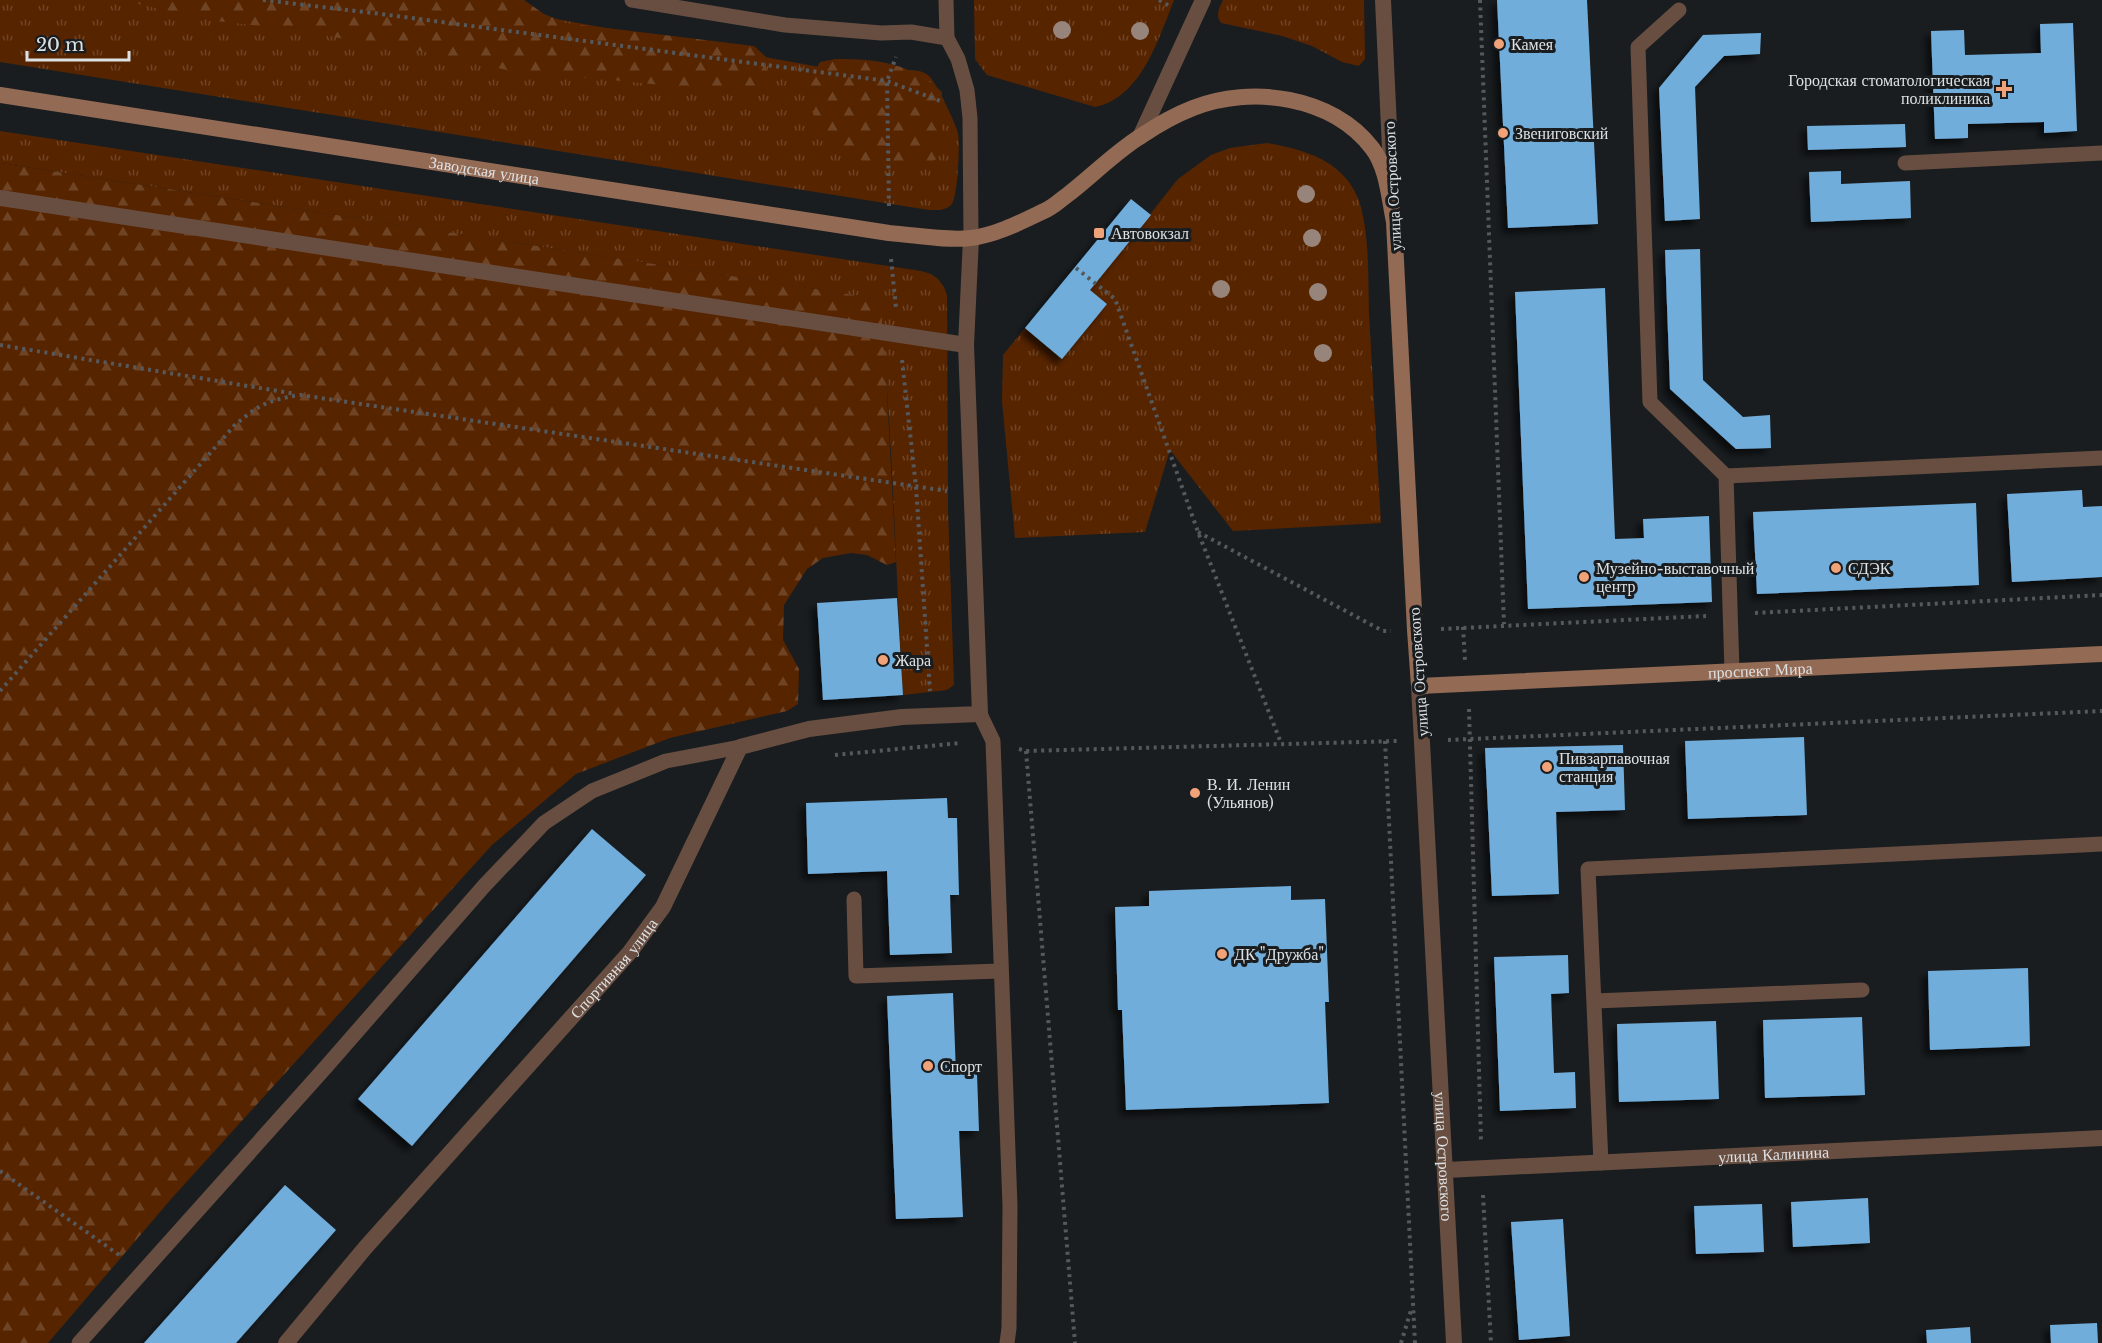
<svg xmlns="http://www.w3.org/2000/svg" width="2102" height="1343" font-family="'Libre Baskerville',serif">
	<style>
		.grass { fill: url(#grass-tufts) }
		.forest { fill: url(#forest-firs) }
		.building { fill: #71addb; filter: url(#shadow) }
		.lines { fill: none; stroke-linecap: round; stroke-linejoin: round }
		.path { stroke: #56595c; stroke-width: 4; stroke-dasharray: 3 4.5; stroke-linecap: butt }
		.service { stroke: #684e41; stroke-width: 15 }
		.pedestrian { stroke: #684e41; stroke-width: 16 }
		.minor { stroke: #684e41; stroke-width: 16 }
		.tertiary { stroke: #684e41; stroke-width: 16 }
		.secondary { stroke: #936a54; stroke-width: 16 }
		.tree { fill: #97847b }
		.poi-dot { fill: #f0a278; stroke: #191d20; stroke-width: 2 }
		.labels { text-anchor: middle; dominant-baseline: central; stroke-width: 6; stroke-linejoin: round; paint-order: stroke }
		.poi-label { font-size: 16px; fill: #dee1e3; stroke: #191d20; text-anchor: start }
		.street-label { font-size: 16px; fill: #dee1e3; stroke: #191d20 }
	</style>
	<defs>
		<pattern id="grass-tufts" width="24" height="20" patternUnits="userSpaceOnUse" patternTransform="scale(1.5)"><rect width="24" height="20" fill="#572400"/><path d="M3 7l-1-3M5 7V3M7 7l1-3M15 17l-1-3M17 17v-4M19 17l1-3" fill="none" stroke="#6f4425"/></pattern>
		<pattern id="forest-firs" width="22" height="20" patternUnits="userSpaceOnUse" patternTransform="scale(1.5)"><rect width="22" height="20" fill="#572400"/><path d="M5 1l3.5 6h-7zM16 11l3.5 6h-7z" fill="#6f4425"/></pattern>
		<filter id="shadow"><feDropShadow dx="-5.5" dy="5.5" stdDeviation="3" flood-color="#0009"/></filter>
	</defs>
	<rect width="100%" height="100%" fill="#191d20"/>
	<g class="grass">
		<path d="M0,0H452L880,78C896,73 913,65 928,75C935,80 956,124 958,133C960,143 958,199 951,205C945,211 936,210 929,210L0,62Z"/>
		<path d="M974,0H1174C1159,38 1141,98 1095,107L987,75L975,59Z"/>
		<path d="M1223,0H1364L1365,59L1359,66L1342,62L1312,46L1282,36L1221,23C1215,15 1219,9 1223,0Z"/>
		<path d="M0,131L921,271L931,274L938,279L944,287L947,295L948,509L954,685L947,690L903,695C895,563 893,431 879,299L0,163Z"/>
		<path d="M1267,143C1304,150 1340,159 1357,196C1370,226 1368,281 1369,314C1373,384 1377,454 1381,523L1233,531L1170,450L1145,532L1015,538L1002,401L1003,355L1025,328L1062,359L1107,304L1090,290L1178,179L1211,155L1230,148Z"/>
	</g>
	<g class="forest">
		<polygon points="122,0 524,0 544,14 566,23 754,46 766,57 766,82 754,93 722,91 592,78 550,77 507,70 421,51 378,46 306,31 217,21 181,14"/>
		<path d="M836,59C878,59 910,63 942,92V136L937,159L920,166L867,163L839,150L820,133L807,86L820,62Z"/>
		<polygon points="0,163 880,299 885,355 896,562 887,565 867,555 851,553 823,558 807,569 784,605 783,640 799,669 798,704 787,711 670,738 576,774 492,845 172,1198 48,1343 0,1343"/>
	</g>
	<g class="building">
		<polygon points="1497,0 1587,0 1598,224 1508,228"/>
		<polygon points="2073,23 2077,131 2044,133 2044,122 1968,124 1968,138 1935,139 1931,31 1964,30 1965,55 2041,53 2040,24"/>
		<polygon points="1761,33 1760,54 1724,56 1695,87 1700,219 1665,221 1659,88 1703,35"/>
		<polygon points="1905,124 1906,147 1808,150 1807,126"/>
		<polygon points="1841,171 1841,184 1910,181 1911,218 1811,222 1809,172"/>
		<polygon points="1131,199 1151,215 1090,290 1107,304 1062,359 1025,328"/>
		<polygon points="1700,249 1703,380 1743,417 1770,415 1771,448 1736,449 1670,389 1665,250"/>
		<polygon points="1605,288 1615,539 1644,538 1643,519 1709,516 1712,602 1528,609 1515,292"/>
		<polygon points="2082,490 2083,507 2102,506 2102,577 2012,582 2007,494"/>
		<polygon points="1976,503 1979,585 1757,594 1753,512"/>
		<polygon points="897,598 903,695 823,700 817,603"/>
		<polygon points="1804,737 1807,815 1688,819 1685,741"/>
		<polygon points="1623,745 1625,810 1556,812 1559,894 1492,896 1485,748"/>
		<polygon points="947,798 948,818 957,818 959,895 950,895 952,953 890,955 887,871 808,874 806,803"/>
		<polygon points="592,829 646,875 412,1146 358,1099"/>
		<polygon points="1291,886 1291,900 1325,899 1329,1002 1325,1002 1329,1103 1126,1110 1122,1010 1118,1010 1115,907 1149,906 1149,891"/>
		<polygon points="1568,955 1569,993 1551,994 1554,1073 1575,1072 1576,1108 1500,1111 1494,957"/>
		<polygon points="2028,968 2030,1046 1930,1050 1928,971"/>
		<polygon points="953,993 956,1074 977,1074 978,1102 979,1131 959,1131 963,1217 896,1219 887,996"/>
		<polygon points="1862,1017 1865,1095 1765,1098 1763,1020"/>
		<polygon points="1716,1021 1719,1099 1619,1102 1617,1024"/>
		<polygon points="285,1185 336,1230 236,1343 144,1343"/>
		<polygon points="1868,1198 1870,1243 1793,1247 1791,1202"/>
		<polygon points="1762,1204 1764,1252 1696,1254 1694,1206"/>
		<polygon points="1563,1219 1570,1336 1519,1340 1511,1222"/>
		<polygon points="2097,1323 2098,1343 2051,1343 2050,1325"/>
		<polygon points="1970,1327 1971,1343 1927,1343 1926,1330"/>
	</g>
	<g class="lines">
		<g class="path">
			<polyline points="263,0 381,14 887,81 943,102"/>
			<polyline points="1159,0 1171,7"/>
			<polyline points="1480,0 1504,624"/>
			<polyline points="889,206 887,81 896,57"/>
			<polyline points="891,259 896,308"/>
			<polyline points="1076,268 1115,299 1198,532 1281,743"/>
			<polyline points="0,345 296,394"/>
			<polyline points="902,360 916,487 930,691"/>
			<polyline points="1198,532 1383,631 1391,631"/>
			<polyline points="1755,613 2102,595"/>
			<polyline points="1463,627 1465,660"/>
			<polyline points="1441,629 1706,616"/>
			<path d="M0,691L234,426C258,405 268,400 300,395L947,491"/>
			<polyline points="1469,709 1481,1142"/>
			<polyline points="1448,740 2102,711"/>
			<polyline points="1385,741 1415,1343"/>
			<polyline points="1019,749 1026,751 1398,741"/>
			<polyline points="1026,751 1075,1343"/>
			<polyline points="835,755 961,743"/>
			<polyline points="0,1171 122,1257"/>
			<polyline points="1483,1195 1491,1343"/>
			<polyline points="1401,1343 1412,1307"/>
		</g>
		<g class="service">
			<polyline points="632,0 785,25 881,33 911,32 947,38"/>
			<polyline points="946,0 947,38 958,59 967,90 970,118 971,238"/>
			<polyline points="1679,10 1638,47 1650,402 1726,476 1732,671"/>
			<polyline points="1905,163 2102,153"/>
			<polyline points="1726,476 2102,458"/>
			<polyline points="980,714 993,741 1010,1206 1009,1328 1007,1343"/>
			<polyline points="854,899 856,976 1000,971"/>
			<polyline points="1595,1001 1862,990"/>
			<polyline points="1601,1163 1588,869 2102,844"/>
			<polyline points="79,1343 325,1068 484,886 544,823 592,791 666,761 740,747"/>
		</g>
		<polyline class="pedestrian" points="0,198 966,345"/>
		<g class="minor">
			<path id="s1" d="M1419,686L1454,1343"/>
			<path id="s2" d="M1446,1170L2102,1138"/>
			<path id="s3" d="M286,1343L365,1248L630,952L663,907L740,747L809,729L902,717L980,714L966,345L971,238"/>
		</g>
		<g class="tertiary">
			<polyline points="1383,0 1392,191"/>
			<polyline points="1140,137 1203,0"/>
		</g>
		<path class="secondary" id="s4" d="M0,95L889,233C916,235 945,241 971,238C996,235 1021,222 1044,211C1052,208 1059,201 1066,196C1091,177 1114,153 1141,136C1156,126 1175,115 1193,108C1251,85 1332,96 1372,148C1387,167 1389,198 1394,222L1415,630L1419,686L2102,654"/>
	</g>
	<g class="tree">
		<circle cx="1062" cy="30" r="9"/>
		<circle cx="1140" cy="31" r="9"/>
		<circle cx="1306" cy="194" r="9"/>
		<circle cx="1312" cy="238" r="9"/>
		<circle cx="1221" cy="289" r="9"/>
		<circle cx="1318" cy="292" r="9"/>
		<circle cx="1323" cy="353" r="9"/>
	</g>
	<g class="poi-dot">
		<circle cx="1499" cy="44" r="6"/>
		<path d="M2001 80h6v6h6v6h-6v6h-6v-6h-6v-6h6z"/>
		<circle cx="1503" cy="133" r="6"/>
		<rect x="1093" y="227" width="12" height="12" rx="3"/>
		<circle cx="1836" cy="568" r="6"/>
		<circle cx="1584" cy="577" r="6"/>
		<circle cx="883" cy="660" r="6"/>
		<circle cx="1547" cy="767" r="6"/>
		<circle cx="1195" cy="793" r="6"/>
		<circle cx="1222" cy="954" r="6"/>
		<circle cx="928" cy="1066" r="6"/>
	</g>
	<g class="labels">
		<g class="poi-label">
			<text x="1511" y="44">Камея</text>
			<text x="1990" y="80" text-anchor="end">Городская стоматологическая<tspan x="1990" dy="18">поликлиника</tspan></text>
			<text x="1515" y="133">Звениговский</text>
			<text x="1111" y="233">Автовокзал</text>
			<text x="1596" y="568">Музейно-выставочный<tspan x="1596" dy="18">центр</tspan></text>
			<text x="1848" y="568">СДЭК</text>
			<text x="895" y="660">Жара</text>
			<text x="1559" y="758">Пивзарпавочная<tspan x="1559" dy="18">станция</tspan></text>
			<text x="1207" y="784">В. И. Ленин<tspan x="1207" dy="18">(Ульянов)</tspan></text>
			<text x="1234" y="954">ДК "Дружба"</text>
			<text x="940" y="1066">Спорт</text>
		</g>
		<g class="street-label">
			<text stroke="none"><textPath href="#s4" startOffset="490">Заводская улица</textPath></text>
			<text transform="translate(1392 186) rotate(-93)">улица Островского</text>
			<text stroke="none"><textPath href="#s4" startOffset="2322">проспект Мира</textPath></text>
			<text transform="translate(1418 672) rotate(-94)">улица Островского</text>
			<text stroke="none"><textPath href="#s3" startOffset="498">Спортивная улица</textPath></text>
			<text stroke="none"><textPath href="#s2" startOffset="328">улица Калинина</textPath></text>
			<text stroke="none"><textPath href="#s1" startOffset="471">улица Островского</textPath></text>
		</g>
	</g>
	<path d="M27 51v9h102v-9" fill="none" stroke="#dee1e3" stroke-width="3"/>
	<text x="36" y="51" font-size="18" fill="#dee1e3" stroke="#191d20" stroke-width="4.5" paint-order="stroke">20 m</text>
</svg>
